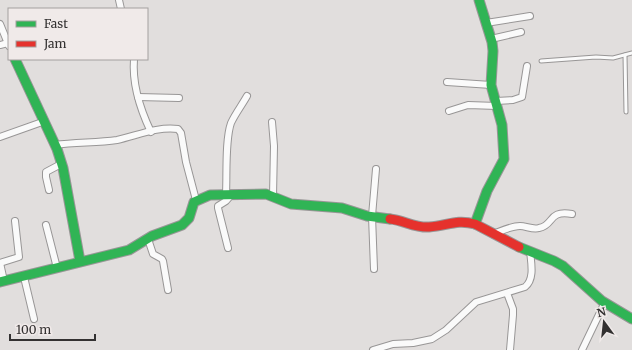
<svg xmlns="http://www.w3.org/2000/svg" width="632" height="350" font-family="Merriweather,serif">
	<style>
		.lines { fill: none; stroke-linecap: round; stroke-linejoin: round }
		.lane-casing { stroke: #989696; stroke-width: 5 }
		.street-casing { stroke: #989696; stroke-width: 8 }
		.fast-casing { stroke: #989696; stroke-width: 11 }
		.jam-casing { stroke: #989696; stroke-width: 11 }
		.lane { stroke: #fafafa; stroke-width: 3 }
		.street { stroke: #fafafa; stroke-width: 6 }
		.fast { stroke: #30b455; stroke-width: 9 }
		.jam { stroke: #e5322d; stroke-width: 9 }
	</style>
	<rect width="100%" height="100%" fill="#e1dedd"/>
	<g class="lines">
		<g class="lane-casing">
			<g id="lane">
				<polyline points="625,55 626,112"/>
				<polyline points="541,61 596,57 613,58 632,53"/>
			</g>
		</g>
		<g class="street-casing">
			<g id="street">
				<polyline points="119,0 121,9"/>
				<polyline points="486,23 530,16"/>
				<polyline points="0,24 9,46"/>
				<polyline points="491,39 521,32"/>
				<polyline points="0,45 8,43"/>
				<path d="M134,59C132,84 140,109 151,132"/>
				<polyline points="447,82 491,85"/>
				<polyline points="138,97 179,98"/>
				<polyline points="496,101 513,100 522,97 527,66"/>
				<polyline points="449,111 468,105 497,106"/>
				<polyline points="272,122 274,146 273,196"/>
				<polyline points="0,137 45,121"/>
				<path d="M55,145C76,142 97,143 117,140C136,136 158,126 178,129L181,133L186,162L196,200"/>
				<polyline points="49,190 46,177 46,172 61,164"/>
				<path d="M226,194C227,174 225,140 231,123C235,114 242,105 247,96"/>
				<polyline points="46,225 57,268"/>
				<path d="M493,234C501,231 511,226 520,226C526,226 533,230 539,228C555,225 547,210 572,214"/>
				<polyline points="148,239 153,254 162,259 163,261 168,290"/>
				<polyline points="228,248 218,208 218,206 226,201 232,194"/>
				<polyline points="0,263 19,257 15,221"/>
				<polyline points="0,263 4,281"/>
				<polyline points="374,269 372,216 376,169"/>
				<polyline points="24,277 34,319"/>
				<polyline points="507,293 513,309 513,315 510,350"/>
				<path d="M373,350L393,344L413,343L432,339L446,330L476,302L525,287C535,279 531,262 530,251"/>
				<polyline points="582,350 605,302"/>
			</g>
		</g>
		<g class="fast-casing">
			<g id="fast">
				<polyline points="15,59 57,149 63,168 80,261"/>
				<polyline points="475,224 487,191 504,159 502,125 491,85 493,51 492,42 479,0"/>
				<polyline points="519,247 554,261 563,266 602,301 632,319"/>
				<polyline points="0,282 129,250 152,236 182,225 189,218 194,202 210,195 266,194 291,204 342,208 367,216 390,219"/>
			</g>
		</g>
		<g class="jam-casing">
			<path id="jam" d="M390,219C403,220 415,228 429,227C447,226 456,219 475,224L519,247"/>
		</g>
		<use href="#lane" class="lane"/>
		<use href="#street" class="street"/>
		<use href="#fast" class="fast"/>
		<use href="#jam" class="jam"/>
	</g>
	<rect x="8" y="8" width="140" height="52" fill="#f0eae9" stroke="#a4a09f"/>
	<rect x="16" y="21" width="20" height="6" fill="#30b455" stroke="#a4a09f"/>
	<text x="44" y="28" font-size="12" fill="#333131">Fast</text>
	<rect x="16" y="41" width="20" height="6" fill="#e5322d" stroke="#a4a09f"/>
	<text x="44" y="48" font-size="12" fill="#333131">Jam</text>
	<g transform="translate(604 322) rotate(345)" stroke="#f0eae9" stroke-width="3" paint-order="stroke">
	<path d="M0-3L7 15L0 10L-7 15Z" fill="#333131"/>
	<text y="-6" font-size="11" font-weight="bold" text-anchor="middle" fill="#333131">N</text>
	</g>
	<path d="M10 334v6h85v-6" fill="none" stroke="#333131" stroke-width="2"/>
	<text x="16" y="334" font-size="12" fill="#333131" stroke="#f0eae9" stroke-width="3" paint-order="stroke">100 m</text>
</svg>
